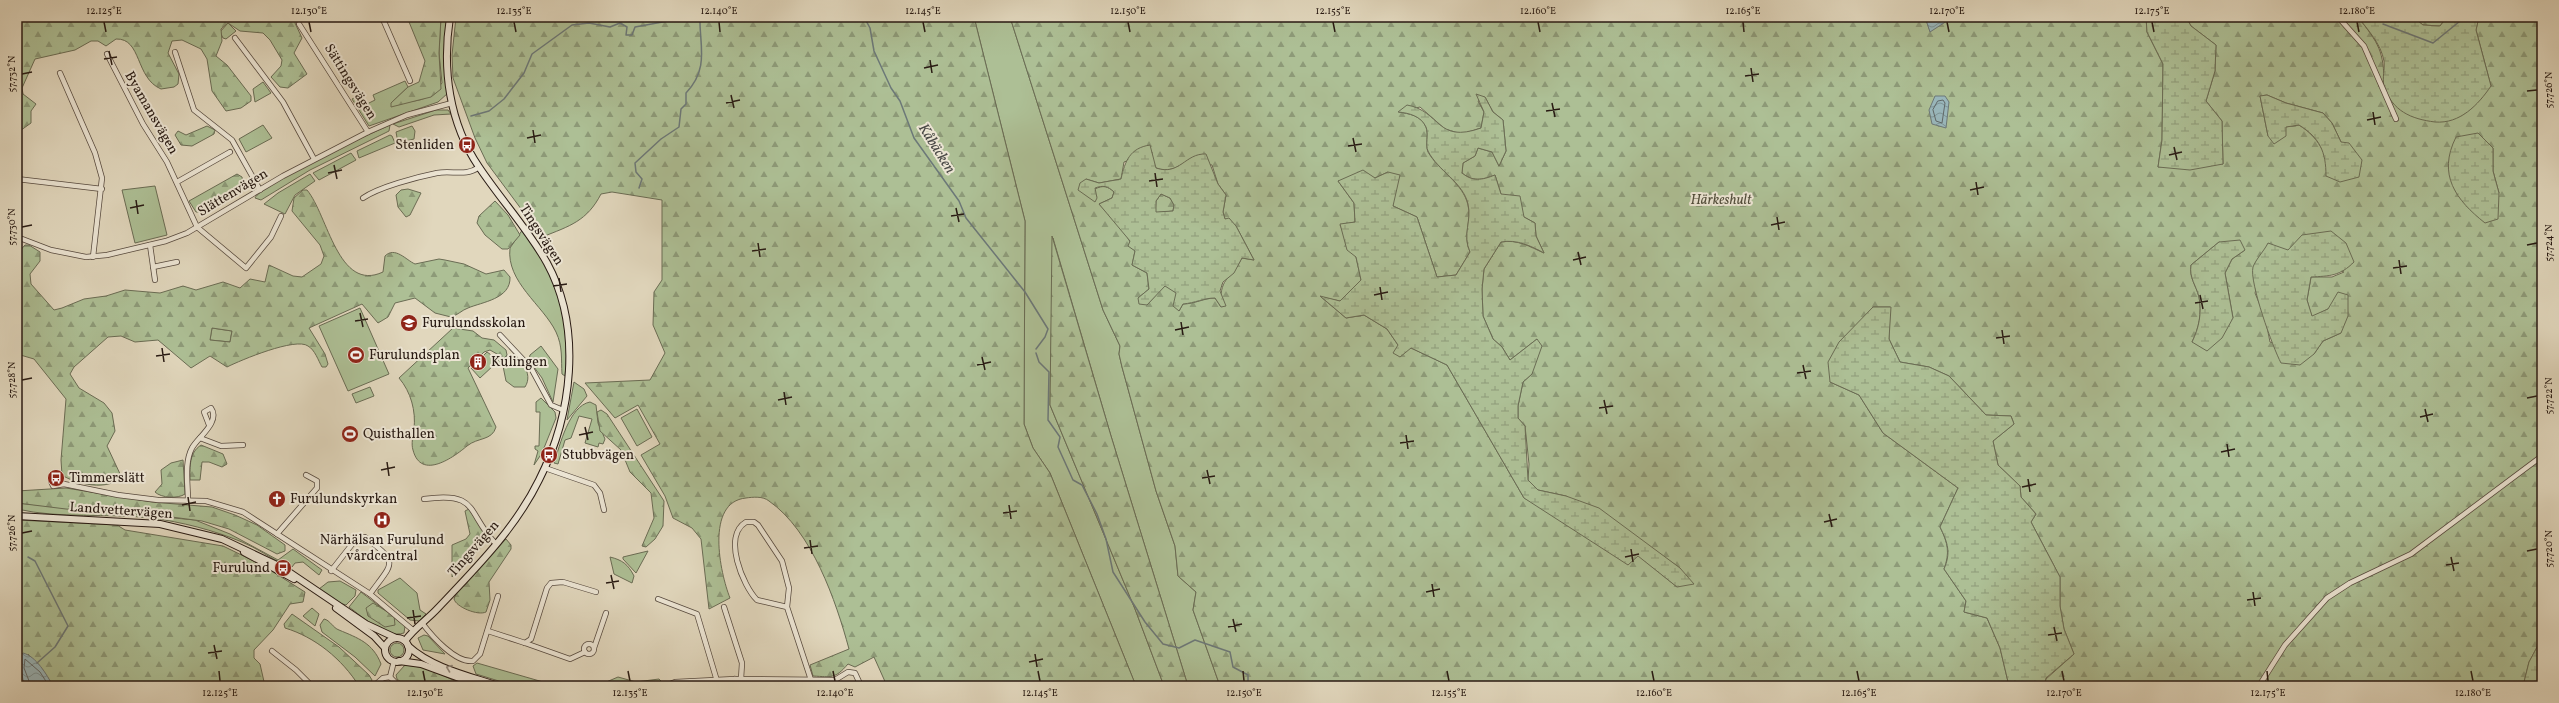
<svg xmlns="http://www.w3.org/2000/svg" width="2559" height="703" font-family="Vollkorn,serif">
	<style>
		.green { fill: #adbf95; stroke: #6a6c54 }
		.forest { fill: url(#forest-firs); stroke: #6a6c54; fill-rule: evenodd }
		.wetland { fill: url(#wetland-marsh); stroke: #6a6c54; fill-rule: evenodd }
		.water { fill: url(#water-waves); stroke: #6c7878 }
		.lines { fill: none; stroke-linecap: round; stroke-linejoin: round }
		.shore { stroke: #606868; stroke-width: 1 }
		.stream { stroke: #6c7878; stroke-width: 1.5 }
		.street-casing { stroke: #56493e; stroke-width: 6 }
		.secondary-casing { stroke: #281a13; stroke-width: 8 }
		.street { stroke: #ece5d4; stroke-width: 4.5 }
		.secondary { stroke: #ece5d4; stroke-width: 6 }
		.oneway { stroke: #948a7d }
		.ticks { fill: none; stroke: #281a13; stroke-width: 1.5 }
		.labels { text-anchor: middle; dominant-baseline: central; stroke-width: 4; stroke-linejoin: round; paint-order: stroke }
		.street-label { font-size: 14px; fill: #281a13; stroke: #ece5d4 }
		.poi-label { font-size: 14px; fill: #281a13; stroke: #ece5d4; text-anchor: start }
		.park-label { font-size: 14px; font-style: italic; fill: #504c3a; stroke: #ece5d4 }
		.water-label { font-size: 15px; font-style: italic; fill: #4a4946; stroke: #ece5d4 }
		.neatline { fill: none; stroke: #281a13; stroke-width: 1.5 }
		.ticks-label { font-size: 10px; text-anchor: middle; fill: #281a13 }
	</style>
	<defs>
		<pattern id="forest-firs" width="22" height="20" patternUnits="userSpaceOnUse"><rect width="22" height="20" fill="#adbf95"/><path d="M5 1l3.5 6h-7zM16 11l3.5 6h-7z" fill="#8d9a78"/></pattern>
		<pattern id="wetland-marsh" width="20" height="14" patternUnits="userSpaceOnUse"><rect width="20" height="14" fill="#adbf95"/><path d="M1 5h8M5 5V1M11 12h8M15 12V8" fill="none" stroke="#8d9a78"/></pattern>
		<pattern id="water-waves" width="16" height="10" patternUnits="userSpaceOnUse"><rect width="16" height="10" fill="#99b7bc"/><path d="M0 5q4-4 8 0t8 0" fill="none" stroke="#7d9498"/></pattern>
	</defs>
	<rect width="100%" height="100%" fill="#e1d7bd"/>
	<filter id="stains"><feTurbulence type="fractalNoise" baseFrequency=".005" numOctaves="4"/><feColorMatrix values="0 0 0 0 .2 0 0 0 0 .09 0 0 0 0 .02 0 0 0 .5 -.17"/></filter>
	<radialGradient id="worn" r=".72"><stop offset=".6" stop-color="#630" stop-opacity="0"/><stop offset="1" stop-color="#630" stop-opacity=".3"/></radialGradient>
	<g class="green">
		<path d="M441,17H448L444,53L448,93L438,102L369,126L352,99L360,95L365,105L375,100L373,95L405,81L408,87L391,103C417,100 426,104 442,83L439,53Z"/>
		<polygon points="974,17 1010,17 1103,310 1120,346 1119,354 1122,367 1156,491 1175,546 1178,576 1196,592 1193,610 1220,686 1188,686 1111,436 1053,238 1050,405 1135,609 1164,686 1136,686 1050,473 1033,448 1024,424 1025,221"/>
		<polygon points="228,23 236,31 226,39 223,38 220,32"/>
		<polygon points="263,82 271,93 255,102 253,89"/>
		<polygon points="436,110 448,110 451,114 434,115 399,127 393,124"/>
		<polygon points="263,125 272,138 246,152 239,139"/>
		<path d="M390,125L389,131L385,133L310,170L261,200L255,198C260,185 371,133 390,125Z"/>
		<polygon points="412,126 415,131 414,139 398,143 396,132"/>
		<polygon points="390,135 392,136 395,143 359,158 357,151"/>
		<polygon points="351,153 356,160 319,180 313,173"/>
		<polygon points="310,174 315,181 295,195 285,214 264,204 278,193"/>
		<polygon points="155,186 167,235 135,243 122,190"/>
		<path d="M523,229C556,270 571,324 565,376L562,374C561,359 563,347 556,332C543,305 506,282 510,248Z"/>
		<polygon points="360,308 389,374 348,391 319,326"/>
		<polygon points="212,328 232,331 230,342 210,340"/>
		<polygon points="541,346 558,369 553,402 542,378 529,360 530,355"/>
		<polygon points="487,352 501,362 497,367 494,365 480,378 471,368"/>
		<path d="M507,355C520,357 534,373 525,387H514L506,381L503,366Z"/>
		<polygon points="574,382 584,389 587,396 567,420"/>
		<polygon points="370,387 374,396 356,403 352,394"/>
		<polygon points="541,398 555,412 556,418 542,453 534,465 538,451 535,449 535,446 539,446 540,412 536,412 536,402"/>
		<path d="M590,402L596,405L598,423L605,439L603,444L599,443L598,447L585,443L592,419L579,416L571,438L565,440L558,464L554,463C560,445 569,406 590,402Z"/>
		<polygon points="637,409 652,437 637,446 621,418"/>
		<path d="M17,503L195,520L230,534L278,560L293,549L322,570L319,575L303,562L295,563L292,567L285,565C270,558 257,548 242,542C213,530 182,522 151,518C107,513 60,519 17,509Z"/>
		<polygon points="648,551 636,573 623,559 623,557"/>
		<path d="M610,557C622,560 628,564 634,576L632,583L614,574Z"/>
		<polygon points="400,578 417,593 420,610 426,614 419,621 410,620 378,593 378,590"/>
		<polygon points="340,581 356,590 355,596 346,605 339,603 319,589 328,582"/>
		<path d="M361,592L405,626L404,633C385,639 363,617 349,607Z"/>
		<polygon points="312,608 319,614 315,626 303,616"/>
		<path d="M324,619C330,620 333,628 339,630C358,638 373,643 381,664L375,676L355,657L322,632L320,625Z"/>
		<polygon points="424,635 428,636 445,654 423,650 418,638"/>
		<circle cx="397" cy="650" r="7"/>
		<polygon points="477,663 557,686 515,686 476,674 473,666"/>
	</g>
	<g class="forest">
		<path d="M17,17H305L296,20L295,23L302,38L294,53L307,74L288,88L280,87L271,77L281,66L282,60L270,40L263,33L240,31L228,23L221,29L222,41L216,56L227,65L251,96V101L241,108L226,111L212,91L207,59L201,49L182,40L172,41L168,53L179,74L178,84L174,87L161,89C135,78 142,38 116,39L106,46L98,41H91L75,50L35,59L22,88L23,94L36,104L31,111V123L17,133Z"/>
		<polygon points="407,17 441,17 439,53 441,89 431,97 391,107 391,103 408,87 419,82 425,61"/>
		<path d="M456,17H974L1025,221L1024,424L1033,448L1050,473L1136,686H887L874,657L855,667L848,664C835,679 832,677 813,676L810,665L849,649C836,601 812,531 769,501C763,496 753,497 746,498C705,502 720,573 730,598L709,609L701,539L692,528L673,518L665,496L641,455L660,444L638,405L615,418L585,383L650,380L665,353L653,325L654,292L662,280V200L612,192L601,194C587,221 570,226 542,237L487,163L475,138L453,78L452,55Z"/>
		<path d="M1010,17H1925L1930,31L1953,17H2146L2147,32L2163,64L2162,140L2158,167L2223,164L2222,121L2206,101L2215,71L2216,45L2191,26L2186,17H2358C2379,44 2384,51 2384,85L2491,86L2476,30L2479,17H2542V638L2529,662L2523,686H2044L2046,679L2074,654L2064,629L2060,606V577L2031,522L2036,514L2021,497L2020,486L1998,465L1993,441L2014,424L2011,416L1986,415L1949,376L1929,367L1900,362L1889,339L1890,307H1873L1830,382L1859,395L1883,433L1958,488L1940,527C1948,543 1950,553 1944,569L1966,601L1964,612L1987,618L2000,648L2009,686H1220L1193,610L1196,592L1178,576L1175,546L1156,491L1122,367L1119,354L1120,346L1103,310ZM2267,95L2286,103L2323,113L2332,123L2341,142L2326,158C2320,143 2313,134 2299,125L2285,127L2268,136L2260,96ZM1485,97L1493,112L1503,120L1506,151L1499,166L1492,152L1478,148L1475,156L1463,163L1462,173C1473,182 1482,180 1495,175L1501,194L1524,217L1535,223L1536,236L1544,253C1530,247 1518,239 1501,242L1484,269L1482,289L1483,316L1493,339L1502,347L1510,360L1537,339L1532,374L1523,382L1518,406V418L1525,426L1529,464L1528,480L1538,490L1566,496L1643,542L1680,568L1677,587L1638,555L1524,498L1447,365L1411,348L1398,345L1387,329L1364,315L1346,318L1321,297L1340,301L1361,280L1356,257L1340,225L1355,222L1354,203L1338,181L1375,178L1388,172L1393,206L1417,217L1437,277L1456,275L1470,252C1462,236 1472,221 1468,205C1463,183 1439,171 1428,152C1425,145 1429,135 1426,127C1421,115 1409,114 1399,112L1420,107L1445,129L1462,134L1481,128L1484,112L1478,101ZM2456,138L2493,148V171L2499,193ZM1152,152V162L1156,168C1170,173 1177,167 1189,160L1212,165L1218,184L1226,195L1223,212L1225,219L1236,226L1254,260L1242,258C1229,281 1219,278 1221,307L1215,298C1204,298 1195,304 1183,304L1179,311L1177,293L1165,285L1147,305L1138,298L1149,289L1147,273L1132,265L1135,251L1124,231L1099,204L1112,198L1114,192C1108,186 1103,185 1095,189L1086,179L1099,183L1121,179L1124,162ZM2219,242L2245,250L2232,259L2225,273L2233,318L2192,342C2199,328 2202,313 2199,297C2196,285 2189,278 2191,265ZM2268,244L2344,272L2332,277H2311L2307,300L2312,317L2328,309L2341,333L2323,341L2314,354L2270,342L2265,317L2255,293Z"/>
		<polygon points="2413,17 2447,17 2440,26 2423,25"/>
		<polygon points="207,126 215,130 214,134 192,146 181,145 175,135 178,131 186,135"/>
		<polygon points="237,174 242,177 244,187 242,191 201,212 196,212 189,201"/>
		<polygon points="408,189 421,193 410,215 406,217 398,207 396,195 401,190"/>
		<path d="M303,190H307C328,215 338,293 383,272L385,256C395,246 406,260 415,264L439,259L445,260L464,264L486,274L504,270L510,277C511,299 482,302 468,308C462,310 458,315 451,317L435,313L415,298L395,303L388,317L378,323L362,304L309,328L325,354L328,364L326,367H322C318,360 315,350 308,346C296,337 241,360 227,367L210,356L191,368L158,340L135,342L121,336L108,337L74,367L70,374L79,388L104,403L112,413L115,431L107,446L121,476C110,492 75,484 62,475L61,460L66,399L34,359L17,354V254L25,245H29L40,252V261L30,274L31,284L54,310L62,308L84,299L106,296L125,290L160,293L183,286L196,290L223,282L240,288L250,279L265,282L269,265L293,276L302,277L321,264L324,256L320,245L292,211L294,198ZM212,328L232,331L230,342L210,340Z"/>
		<polygon points="1161,194 1170,198 1174,205 1173,211 1155,213 1156,201"/>
		<polygon points="495,201 508,215 520,235 508,249 502,249 485,235 477,223 479,216"/>
		<polygon points="1052,236 1111,436 1188,686 1164,686 1135,609 1050,405"/>
		<path d="M453,328L473,331L482,338L494,340L506,350L507,355L504,358L490,350L484,352L468,368L496,427C492,441 478,437 467,446C454,457 421,481 413,450C411,444 413,436 414,429C416,411 411,392 399,378Z"/>
		<polygon points="601,410 607,414 664,501 663,526 655,539 646,547 642,546 654,518 651,493 630,472 621,450 600,431 597,412"/>
		<path d="M201,445L223,454L227,464L222,467L209,462H202L200,480H190C190,466 189,453 201,445Z"/>
		<path d="M183,460L185,494C178,499 161,498 155,492L162,484L161,470L171,463Z"/>
		<polygon points="66,488 152,502 212,507 235,515 257,525 285,545 285,551 277,554 229,529 202,521 164,516 66,509 17,503 17,491"/>
		<polygon points="469,509 485,533 482,546 452,577 452,545 466,539 470,534 465,511"/>
		<polygon points="17,520 117,525 125,530 223,546 262,565 305,592 303,602 290,604 273,630 254,650 254,658 260,664 265,686 53,686 43,670 28,654 23,680 28,686 17,686"/>
		<path d="M506,539L511,545V549L489,582L490,600L486,612C478,616 456,607 454,599L457,591Z"/>
		<polygon points="373,603 394,616 395,625 385,627 368,616 366,608"/>
		<path d="M292,614L339,647L369,675L372,680L369,686H359C342,659 315,637 285,628L284,624Z"/>
		<polygon points="405,665 427,668 466,686 406,686 397,679 396,675"/>
		<polygon points="618,677 636,682 659,679 662,682 658,686 597,686"/>
	</g>
	<g class="wetland">
		<polygon points="2146,17 2186,17 2191,26 2216,45 2215,71 2206,101 2222,121 2223,164 2190,170 2158,167 2162,140 2163,64 2147,32"/>
		<path d="M2358,17H2371L2385,21L2383,17H2413L2423,25L2440,26L2447,17H2479L2476,30L2491,86C2478,105 2460,124 2435,122C2411,119 2392,111 2384,86C2382,78 2385,69 2384,61C2381,44 2368,30 2358,17Z"/>
		<path d="M1476,94L1485,97L1493,112L1503,120L1506,151L1499,166L1492,152L1478,148L1475,156L1463,163L1462,173C1473,182 1482,180 1495,175L1501,194L1520,196L1524,217L1535,223L1536,236L1544,253C1531,246 1517,239 1501,242L1484,269L1482,289L1483,316L1493,339L1502,347L1510,360L1537,339L1542,346L1532,374L1523,382L1518,406V418L1525,426L1528,480L1538,490L1566,496L1599,508L1680,568L1694,584L1677,587L1638,556L1628,565L1524,498L1447,365L1411,348L1400,357L1393,353L1398,345L1387,329L1364,315L1346,318L1320,296L1340,301L1361,280L1356,257L1347,250L1340,224L1355,222L1354,203L1338,181L1363,170L1375,178L1388,172L1400,175L1393,206L1417,217L1437,277L1456,275L1470,252C1462,234 1472,221 1468,204C1463,182 1438,171 1428,151C1425,145 1429,134 1426,127C1421,116 1409,113 1398,112L1407,105C1441,111 1436,144 1481,128L1484,112Z"/>
		<path d="M2267,95L2286,103L2323,113L2332,123L2341,142L2349,143L2362,160L2359,177L2340,182L2326,176C2326,152 2320,138 2299,125L2286,127V136L2274,144L2268,136L2260,96Z"/>
		<path d="M2478,133L2493,148V171L2499,193L2498,219L2485,223C2456,200 2437,175 2456,137Z"/>
		<path d="M1150,145L1156,168C1180,176 1185,153 1206,154L1218,184L1226,195L1223,212L1225,219L1229,218L1236,226L1254,260L1242,258L1234,273L1223,282L1220,291L1226,306L1221,307L1215,298C1204,298 1195,303 1183,304L1179,311L1173,306L1176,293L1165,286L1147,305L1139,304L1138,298L1149,289L1147,273L1132,265L1135,251L1128,246L1130,241L1099,204L1112,198L1114,192C1108,186 1103,185 1095,188L1097,198L1095,202L1078,190L1080,183L1086,179L1099,183L1121,179C1125,161 1130,148 1150,145ZM1161,194L1170,198L1174,205L1173,211L1156,212V201Z"/>
		<path d="M2331,231L2346,243L2354,262C2340,276 2330,276 2311,277L2307,300L2312,316L2328,309L2338,292L2348,295V316L2341,333L2323,341L2314,354L2300,365L2281,363C2273,348 2249,282 2253,267C2256,259 2264,251 2268,243L2288,250L2302,235Z"/>
		<path d="M2240,240L2245,250L2232,259L2225,273L2233,318L2222,338L2207,351L2192,342C2199,328 2202,313 2199,297C2196,285 2189,278 2191,265L2219,242Z"/>
		<path d="M1873,307H1891L1889,339L1900,362L1929,367L1949,376L1986,415L2011,416L2014,424L1993,441L1998,465L2020,486L2021,497L2036,514L2031,522L2060,577V606L2064,629L2074,654L2046,678L2044,686H2009L2000,648L1987,618L1964,612L1966,601L1944,569C1951,553 1948,543 1940,527L1958,488L1883,433L1859,395L1830,382L1828,362L1839,342Z"/>
		<polygon points="2542,638 2542,686 2523,686 2529,662"/>
	</g>
	<g class="water">
		<polygon points="1925,17 1953,17 1930,32"/>
		<polygon points="1935,96 1945,96 1949,102 1946,128 1932,124 1929,110"/>
		<path d="M23,653C36,656 47,675 53,686H28L23,680L19,657Z"/>
	</g>
	<g class="lines">
		<g class="shore">
			<polygon points="1938,101 1943,100 1945,103 1942,123 1936,121 1933,110"/>
			<polyline points="31,686 24,668 25,659 40,672 49,686"/>
		</g>
		<g class="stream">
			<polyline points="864,17 870,28 874,51 891,88 900,101 914,138 959,201 966,218 1025,292 1048,329 1045,337 1036,349"/>
			<polyline points="2383,24 2433,43 2465,17"/>
			<polyline points="471,116 489,111 504,99 524,73 532,54 572,25 589,23 610,27 620,23 627,27 626,35 632,35 635,27 690,17"/>
			<path d="M639,188L642,179L636,172L635,163L661,139L679,127L681,109L686,104V93C710,68 699,44 700,17"/>
			<polyline points="1036,353 1039,362 1049,372 1048,420 1060,437 1058,447 1073,480 1082,485 1097,514 1106,539 1113,572 1145,622 1163,644 1179,648 1195,640 1230,652 1233,667 1248,675 1248,686"/>
			<polyline points="17,552 21,554"/>
			<polyline points="28,557 35,561 68,626 55,647 37,663"/>
			<polyline points="2542,662 2538,666 2542,674"/>
			<polyline points="2537,686 2542,677"/>
		</g>
		<g class="street-casing">
			<g id="street">
				<polyline points="382,17 410,81"/>
				<polyline points="2338,17 2364,46 2396,119"/>
				<polyline points="299,24 368,132"/>
				<polyline points="235,38 283,102 314,159"/>
				<polyline points="175,52 194,110 232,140 260,190"/>
				<polyline points="107,54 143,124 167,162 197,227 246,268 271,237 281,216"/>
				<polyline points="60,73 95,153 102,178 93,257"/>
				<polyline points="17,179 102,189"/>
				<polyline points="177,182 230,152"/>
				<path d="M363,198C379,187 417,177 437,173C452,170 466,177 479,167"/>
				<polyline points="17,237 51,250 86,257 107,255 166,241 187,233 283,176 368,132 407,115 452,103"/>
				<polyline points="150,245 155,280"/>
				<polyline points="153,267 177,262"/>
				<polyline points="500,335 531,368 551,405 563,410"/>
				<polyline points="200,438 221,446 243,445"/>
				<polyline points="545,468 594,485 600,493 604,510"/>
				<polyline points="64,484 53,486 51,481 54,478 64,484 118,495 158,500 206,501 243,512 370,594 414,631"/>
				<path d="M424,499C480,491 466,513 496,544"/>
				<path d="M188,501C188,484 184,463 192,448C197,438 221,422 211,408L204,412L209,425"/>
				<polyline points="277,534 317,488 317,481 306,475"/>
				<path d="M331,571L357,538L365,537C399,564 394,561 370,594"/>
				<polyline points="658,599 697,614 717,681"/>
				<polyline points="724,607 742,663 741,679"/>
				<path d="M787,607L757,600C743,586 722,536 746,522H754L758,525L782,561L789,588L787,607L813,686"/>
				<path d="M422,623C432,636 455,663 473,661L480,654L498,596"/>
				<polyline points="488,631 525,643 531,639 547,588 551,583 563,582 596,592"/>
				<polyline points="525,643 570,659 585,652"/>
				<circle cx="589" cy="649" r="5"/>
				<polyline points="594,648 606,613"/>
				<polyline points="272,651 296,670 312,686"/>
				<polyline points="390,677 394,661"/>
				<polyline points="390,677 399,686"/>
				<polyline points="735,679 745,686"/>
				<polyline points="374,686 383,678 390,677"/>
				<polyline points="665,686 675,682 735,679 835,680 848,672 855,673 861,686"/>
				<polyline points="2259,686 2285,645 2327,598 2350,583 2411,554 2542,456"/>
			</g>
		</g>
		<g class="secondary-casing">
			<g id="secondary">
				<polyline points="17,516 160,524 222,539 283,568 366,624 396,638"/>
				<polyline points="244,552 294,579"/>
				<polyline points="336,608 374,636 385,648"/>
				<circle cx="397" cy="650" r="12"/>
				<path d="M405,641C414,628 427,620 438,608C475,569 515,529 539,480C572,415 583,329 547,263C528,229 501,200 479,167C449,123 442,69 450,17"/>
				<path d="M408,646C432,668 469,676 499,686"/>
				<polyline points="399,661 421,664 481,686"/>
			</g>
		</g>
		<use href="#street" class="street"/>
		<use href="#secondary" class="secondary"/>
	</g>
	<defs><path id="oneway-chevron" d="M-2-3.5L2.5 0L-2 3.5" fill="none" stroke-width="1.6" stroke-linecap="round" stroke-linejoin="round"/></defs>
	<use class="oneway" href="#oneway-chevron" transform="translate(449 668) rotate(-159)"/>
	<path class="ticks" d="M104,22L106,32M309,22L311,32M514,22L516,32M719,22L720,32M923,22L925,32M1128,22L1130,32M1333,22L1335,32M1538,22L1540,32M1743,22L1744,32M1947,22L1949,32M2152,22L2154,32M2357,22L2359,32M109,51L112,65M104,59L117,57M930,60L932,73M924,68L938,65M1751,68L1753,82M22,74L32,72M1745,76L1759,74M2527,91L2537,90M731,95L734,108M726,103L740,100M1552,103L1555,117M1546,111L1560,109M2373,112L2375,125M2367,120L2381,117M533,130L535,143M527,138L541,135M1353,138L1356,152M1348,146L1362,144M2174,147L2177,160M2169,155L2182,152M334,165L337,179M328,173L342,170M1155,173L1157,187M1149,181L1163,179M1976,182L1978,195M1970,190L1984,187M136,200L138,214M130,208L144,205M956,208L959,222M951,216L964,214M1777,217L1779,230M1771,225L1785,222M22,227L32,225M758,243L760,257M2527,245L2537,243M752,251L766,249M1578,252L1581,265M1573,260L1586,257M2399,260L2401,274M2393,268L2407,266M559,278L561,292M553,286L567,284M1380,287L1382,300M1374,295L1388,292M2200,295L2203,309M2195,303L2208,301M360,313L363,327M355,321L368,319M1181,322L1183,335M1175,330L1189,327M2002,330L2004,344M1996,338L2010,336M162,348L164,362M156,356L170,354M982,357L985,370M977,365L991,362M1803,365L1806,379M1797,373L1811,371M22,380L32,378M784,392L786,405M2527,398L2537,396M778,400L792,397M1604,400L1607,414M1599,408L1613,406M2425,409L2428,422M2420,417L2433,414M585,427L588,440M579,435L593,432M1406,435L1408,449M1400,443L1414,441M2227,444L2229,457M2221,452L2235,449M387,462L389,476M381,470L395,467M1207,470L1210,484M1202,478L1215,476M2028,479L2030,492M2022,487L2036,484M188,497L190,511M182,505L196,502M1009,505L1011,519M1003,513L1017,511M1829,514L1832,527M1824,522L1837,519M22,533L32,531M810,540L812,554M804,548L818,546M1631,549L1633,562M2527,551L2537,549M1625,557L1639,554M2451,557L2454,571M2446,565L2459,563M611,575L614,589M606,583L619,581M1432,584L1434,597M1426,592L1440,589M2253,592L2255,606M2247,600L2261,598M413,610L415,624M407,618L421,616M1233,619L1236,632M1228,627L1242,624M2054,627L2057,641M2048,635L2062,633M214,645L217,659M208,653L222,651M1035,654L1037,667M1029,662L1043,659M219,671L220,681M423,671L425,681M628,671L630,681M833,671L835,681M1038,671L1040,681M1243,671L1244,681M1447,671L1449,681M1652,671L1654,681M1857,671L1859,681M2062,671L2064,681M2267,671L2268,681M2471,671L2473,681"/>
	<defs>
		<g id="bus-disc" transform="scale(0.9)"><circle r="9.5" fill="#8f2418" stroke="#ece5d4"/><path d="M-5-6H5V4H4V6H2V4H-2V6H-4V4H-5ZM-3.5-4V0h7V-4ZM-3.5 1.2v1.5H-2V1.2ZM2 1.2v1.5H3.5V1.2Z" fill="#fff"/></g>
		<g id="school-disc" transform="scale(0.9)"><circle r="9.5" fill="#8f2418" stroke="#ece5d4"/><path d="M0-5L7-2L0 1L-7-2ZM-4 1L0 2.5L4 1V4Q0 6-4 4Z" fill="#fff"/></g>
		<g id="stadium-disc" transform="scale(0.9)"><circle r="9.5" fill="#8f2418" stroke="#ece5d4"/><path d="M0-5a6.5 5 0 1 0 0 10a6.5 5 0 1 0 0-10ZM-3.5-1.8h7v3.6h-7Z" fill="#fff"/></g>
		<g id="building-disc" transform="scale(0.9)"><circle r="9.5" fill="#8f2418" stroke="#ece5d4"/><path d="M-4-6H4V6H1V3H-1V6H-4ZM-2.5-4.3h1.7v1.8h-1.7ZM.8-4.3h1.7v1.8H.8ZM-2.5-1h1.7V.8h-1.7ZM.8-1h1.7V.8H.8Z" fill="#fff"/></g>
		<g id="church-disc" transform="scale(0.9)"><circle r="9.5" fill="#8f2418" stroke="#ece5d4"/><path d="M-1.2-6h2.4v3.5h3.3v2.4h-3.3V6h-2.4V-.1h-3.3v-2.4h3.3Z" fill="#fff"/></g>
		<g id="hospital-disc" transform="scale(0.9)"><circle r="9.5" fill="#8f2418" stroke="#ece5d4"/><path d="M-5-5h3v3.5h4V-5h3V5h-3V1.5h-4V5h-3Z" fill="#fff"/></g>
	</defs>
	<g fill-rule="evenodd">
		<use href="#bus-disc" x="467" y="145"/>
		<use href="#school-disc" x="409" y="323"/>
		<use href="#stadium-disc" x="356" y="355"/>
		<use href="#building-disc" x="478" y="362"/>
		<use href="#stadium-disc" x="350" y="434"/>
		<use href="#bus-disc" x="549" y="455"/>
		<use href="#bus-disc" x="56" y="478"/>
		<use href="#church-disc" x="277" y="499"/>
		<use href="#hospital-disc" x="382" y="520"/>
		<use href="#bus-disc" x="283" y="568"/>
	</g>
	<g class="labels">
		<g class="street-label">
			<text transform="translate(350 82) rotate(58)">Sättingsvägen</text>
			<text transform="translate(151 113) rotate(60)">Byamansvägen</text>
			<text transform="translate(233 193) rotate(-31)">Slättenvägen</text>
			<text transform="translate(541 235) rotate(57)">Tingsvägen</text>
			<text transform="translate(121 511) rotate(4)">Landvettervägen</text>
			<text transform="translate(474 549) rotate(-49)">Tingsvägen</text>
		</g>
		<g class="poi-label">
			<text x="454" y="145" text-anchor="end">Stenliden</text>
			<text x="422" y="323">Furulundsskolan</text>
			<text x="369" y="355">Furulundsplan</text>
			<text x="491" y="362">Kulingen</text>
			<text x="363" y="434">Quisthallen</text>
			<text x="562" y="455">Stubbvägen</text>
			<text x="69" y="478">Timmerslätt</text>
			<text x="290" y="499">Furulundskyrkan</text>
			<text x="382" y="540" text-anchor="middle">Närhälsan Furulund<tspan x="382" dy="16">vårdcentral</tspan></text>
			<text x="270" y="568" text-anchor="end">Furulund</text>
		</g>
		<g class="park-label">
			<text x="1721" y="200">Härkeshult</text>
		</g>
		<g class="water-label">
			<text transform="translate(936 149) rotate(58)">Kåbäcken</text>
		</g>
	</g>
	<rect width="2559" height="703" fill="none" stroke="#e1d7bd" stroke-width="44"/>
	<rect x="22" y="22" width="2515" height="659" class="neatline"/>
	<g class="ticks-label">
		<text x="104" y="14">12.125°E</text>
		<text x="309" y="14">12.130°E</text>
		<text x="514" y="14">12.135°E</text>
		<text x="719" y="14">12.140°E</text>
		<text x="923" y="14">12.145°E</text>
		<text x="1128" y="14">12.150°E</text>
		<text x="1333" y="14">12.155°E</text>
		<text x="1538" y="14">12.160°E</text>
		<text x="1743" y="14">12.165°E</text>
		<text x="1947" y="14">12.170°E</text>
		<text x="2152" y="14">12.175°E</text>
		<text x="2357" y="14">12.180°E</text>
		<text transform="translate(11 74) rotate(-90)" y="4">57.732°N</text>
		<text transform="translate(2548 90) rotate(-90)" y="4">57.726°N</text>
		<text transform="translate(11 227) rotate(-90)" y="4">57.730°N</text>
		<text transform="translate(2548 243) rotate(-90)" y="4">57.724°N</text>
		<text transform="translate(11 380) rotate(-90)" y="4">57.728°N</text>
		<text transform="translate(2548 396) rotate(-90)" y="4">57.722°N</text>
		<text transform="translate(11 533) rotate(-90)" y="4">57.726°N</text>
		<text transform="translate(2548 549) rotate(-90)" y="4">57.720°N</text>
		<text x="220" y="696">12.125°E</text>
		<text x="425" y="696">12.130°E</text>
		<text x="630" y="696">12.135°E</text>
		<text x="835" y="696">12.140°E</text>
		<text x="1040" y="696">12.145°E</text>
		<text x="1244" y="696">12.150°E</text>
		<text x="1449" y="696">12.155°E</text>
		<text x="1654" y="696">12.160°E</text>
		<text x="1859" y="696">12.165°E</text>
		<text x="2064" y="696">12.170°E</text>
		<text x="2268" y="696">12.175°E</text>
		<text x="2473" y="696">12.180°E</text>
	</g>
	<rect width="100%" height="100%" filter="url(#stains)"/>
	<rect width="100%" height="100%" fill="url(#worn)"/>
</svg>
